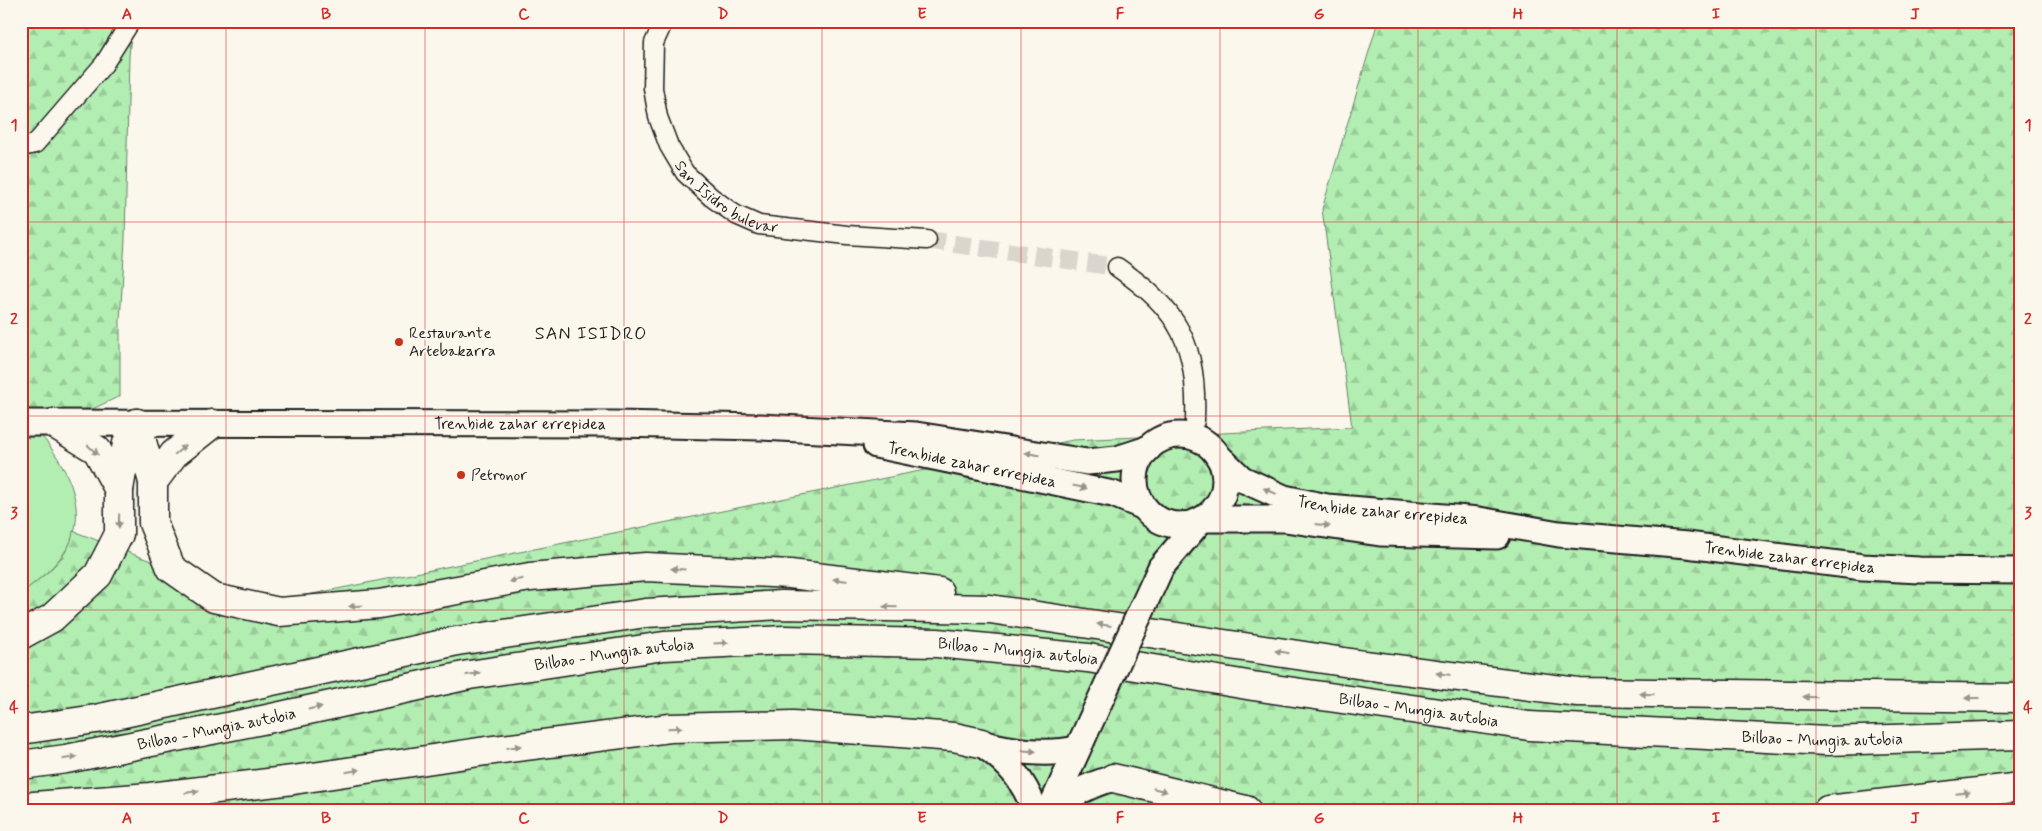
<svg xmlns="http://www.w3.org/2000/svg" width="2042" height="831" font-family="Mynerve,sans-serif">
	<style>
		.green { fill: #b2edb2; stroke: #678467 }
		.forest { fill: url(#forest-firs); stroke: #678467 }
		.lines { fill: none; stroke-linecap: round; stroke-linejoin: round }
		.street-tunnel { stroke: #dad6cd; stroke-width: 18; stroke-dasharray: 18 9; stroke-linecap: butt }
		.street-casing { stroke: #1c1c1c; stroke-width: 21 }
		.secondary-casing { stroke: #1c1c1c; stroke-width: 29 }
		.highway-casing { stroke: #1c1c1c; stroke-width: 31 }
		.street { stroke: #fbf7ec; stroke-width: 18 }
		.secondary { stroke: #fbf7ec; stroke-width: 25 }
		.highway { stroke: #fbf7ec; stroke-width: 28 }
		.secondary-bridge-casing { stroke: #1c1c1c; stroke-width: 29; stroke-linecap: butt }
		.secondary-bridge { stroke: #fbf7ec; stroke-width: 25 }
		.oneway { fill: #97948e }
		.grid { fill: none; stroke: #d62828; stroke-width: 1; stroke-opacity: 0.55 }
		.poi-dot { fill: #c8321e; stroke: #fbf7ec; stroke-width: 2 }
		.labels { text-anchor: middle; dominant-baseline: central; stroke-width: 4; stroke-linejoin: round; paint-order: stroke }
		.street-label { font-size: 16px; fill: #1c1c1c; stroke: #fbf7ec }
		.poi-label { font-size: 16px; fill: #1c1c1c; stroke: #fbf7ec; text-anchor: start }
		.neighbourhood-label { font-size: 18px; letter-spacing: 1px; fill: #1c1c1c; stroke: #fbf7ec }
		.neatline { fill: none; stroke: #d62828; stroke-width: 2 }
		.grid-label { font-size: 16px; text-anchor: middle; font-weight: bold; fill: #d62828 }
	</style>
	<defs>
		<pattern id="forest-firs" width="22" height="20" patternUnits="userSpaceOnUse" patternTransform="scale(1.25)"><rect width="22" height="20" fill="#b2edb2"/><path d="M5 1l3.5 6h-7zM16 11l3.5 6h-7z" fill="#98cb98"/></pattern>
	</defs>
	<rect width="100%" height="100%" fill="#fbf7ec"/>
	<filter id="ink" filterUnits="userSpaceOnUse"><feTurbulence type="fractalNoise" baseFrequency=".02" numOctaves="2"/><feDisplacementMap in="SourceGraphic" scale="10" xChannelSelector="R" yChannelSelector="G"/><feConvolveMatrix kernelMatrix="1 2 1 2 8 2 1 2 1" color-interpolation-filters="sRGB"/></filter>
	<g filter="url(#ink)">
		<g class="green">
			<path d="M21,434H40C65,463 90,509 68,547C57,565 38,581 21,593Z"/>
			<polygon points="2021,799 2021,810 1973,810"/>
		</g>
		<g class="forest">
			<polygon points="21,21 132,21 129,57 125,240 120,321 120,396 40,434 21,434"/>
			<path d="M1378,21H2021V799L1973,810H1120C1105,806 1090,805 1075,810H21V593C40,579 71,557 73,531L263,604L1073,440L1352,427L1322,209Z"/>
		</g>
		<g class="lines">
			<polyline class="street-tunnel" points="927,240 1117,267"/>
			<g class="street-casing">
				<g id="street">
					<path id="s1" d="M664,21L654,43L653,88L658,117L669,146L685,173L711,197L736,215L759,225L847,235L927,240"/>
					<polyline points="21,147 35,144 104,64 131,21"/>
					<path d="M1117,267C1179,310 1198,344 1195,421"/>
				</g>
			</g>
			<g class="secondary-casing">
				<g id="secondary">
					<path id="s2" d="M21,423L615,424L761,427L916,435L1087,462L1117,459L1148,449"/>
					<circle cx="1180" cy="480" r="45"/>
					<path id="s3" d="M876,445L1113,494L1144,507"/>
					<path id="s4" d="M1218,456L1242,479L1284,498L1327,507L1479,520L1559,534L1687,545L1863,567L1919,570L2021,571"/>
					<polyline points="1204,519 1285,519 1380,533 1497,536"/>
					<polyline points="1161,567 1200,521"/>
					<path d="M981,743C1012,751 1045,756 1077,749"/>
					<path d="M985,746C1011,765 1023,780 1035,810"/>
					<polyline points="1050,810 1082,740"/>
					<path d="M1057,810C1072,792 1091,785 1113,778"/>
				</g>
			</g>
			<g class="highway-casing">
				<g id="highway">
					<polyline points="53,423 97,450 119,490"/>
					<polyline points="137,423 153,482 153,523 171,568 214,598 279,612 379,604 530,577 646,567 790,574 939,592"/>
					<polyline points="153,482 174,454 212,424"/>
					<polyline points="21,635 52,618 98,575 119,534 119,490 127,443 137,423"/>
					<polyline points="21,730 96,719 457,641 646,613 781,605 990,609 1364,665 1578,692 2021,698"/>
					<path id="s5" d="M21,765L66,759L267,719L469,675L664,646L784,640L937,643L1088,658L1253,686L1529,726L1827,741L2021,735"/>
					<polyline points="1113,778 1246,810"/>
					<polyline points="21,807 150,797 293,780 486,751 670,728 793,725 954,737 981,743"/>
					<polyline points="1828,810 2021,787"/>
				</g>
			</g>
			<use href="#street" class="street"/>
			<use href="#secondary" class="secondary"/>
			<use href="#highway" class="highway"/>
			<g class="secondary-bridge-casing">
				<polyline id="secondary-bridge" points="1082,740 1161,567"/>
			</g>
			<use href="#secondary-bridge" class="secondary-bridge"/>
		</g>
		<defs><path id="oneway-solid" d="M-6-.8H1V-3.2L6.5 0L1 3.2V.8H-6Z" transform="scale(1.25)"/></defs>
		<g class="oneway">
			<use href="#oneway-solid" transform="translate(93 450) rotate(42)"/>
			<use href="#oneway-solid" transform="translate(180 450) rotate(-40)"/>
			<use href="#oneway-solid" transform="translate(1032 454) rotate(-171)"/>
			<use href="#oneway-solid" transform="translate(1080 487) rotate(12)"/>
			<use href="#oneway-solid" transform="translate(1270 491) rotate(-156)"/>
			<use href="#oneway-solid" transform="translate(119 521) rotate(91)"/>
			<use href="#oneway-solid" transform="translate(1323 525) rotate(8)"/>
			<use href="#oneway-solid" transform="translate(678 569) rotate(-177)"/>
			<use href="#oneway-solid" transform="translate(516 580) rotate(170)"/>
			<use href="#oneway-solid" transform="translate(840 580) rotate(-173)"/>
			<use href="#oneway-solid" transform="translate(356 606) rotate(176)"/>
			<use href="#oneway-solid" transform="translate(890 607) rotate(-179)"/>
			<use href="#oneway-solid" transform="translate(1104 625) rotate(-172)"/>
			<use href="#oneway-solid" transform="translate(721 643) rotate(-3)"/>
			<use href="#oneway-solid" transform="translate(1282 652) rotate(-171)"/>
			<use href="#oneway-solid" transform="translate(473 674) rotate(-10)"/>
			<use href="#oneway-solid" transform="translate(1443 674) rotate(-173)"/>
			<use href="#oneway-solid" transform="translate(1647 694) rotate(-179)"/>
			<use href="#oneway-solid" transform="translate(1810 697) rotate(-179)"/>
			<use href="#oneway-solid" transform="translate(1972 698) rotate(-180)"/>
			<use href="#oneway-solid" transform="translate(315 708) rotate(-12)"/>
			<use href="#oneway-solid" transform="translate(675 728) rotate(-2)"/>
			<use href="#oneway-solid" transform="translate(514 747) rotate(-8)"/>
			<use href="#oneway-solid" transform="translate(1029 751) rotate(3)"/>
			<use href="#oneway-solid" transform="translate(70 758) rotate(-10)"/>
			<use href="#oneway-solid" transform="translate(353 771) rotate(-9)"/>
			<use href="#oneway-solid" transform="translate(1160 790) rotate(14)"/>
			<use href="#oneway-solid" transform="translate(192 792) rotate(-7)"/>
			<use href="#oneway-solid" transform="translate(1963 793) rotate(-6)"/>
		</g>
	</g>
	<path class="grid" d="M226,21V810M425,21V810M624,21V810M822,21V810M1021,21V810M1220,21V810M1418,21V810M1617,21V810M1816,21V810M21,222H2021M21,416H2021M21,610H2021"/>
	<g class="poi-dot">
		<circle cx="399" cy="342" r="5"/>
		<circle cx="461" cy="475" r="5"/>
	</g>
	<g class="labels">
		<g class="street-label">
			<text stroke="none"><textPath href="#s1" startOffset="210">San Isidro bulevar</textPath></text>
			<text stroke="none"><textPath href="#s2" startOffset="499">Trenbide zahar errepidea</textPath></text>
			<text stroke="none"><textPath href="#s3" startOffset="98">Trenbide zahar errepidea</textPath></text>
			<text stroke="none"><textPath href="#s4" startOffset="179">Trenbide zahar errepidea</textPath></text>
			<text stroke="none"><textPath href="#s4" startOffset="589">Trenbide zahar errepidea</textPath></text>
			<text stroke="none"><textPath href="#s5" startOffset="1009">Bilbao - Mungia autobia</textPath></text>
			<text stroke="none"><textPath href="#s5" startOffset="604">Bilbao - Mungia autobia</textPath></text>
			<text stroke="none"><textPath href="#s5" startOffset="1414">Bilbao - Mungia autobia</textPath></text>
			<text stroke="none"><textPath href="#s5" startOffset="199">Bilbao - Mungia autobia</textPath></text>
			<text stroke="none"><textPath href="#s5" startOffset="1819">Bilbao - Mungia autobia</textPath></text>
		</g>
		<g class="poi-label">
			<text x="409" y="333">Restaurante<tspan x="409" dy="18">Artebakarra</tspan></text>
			<text x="471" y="475">Petronor</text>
		</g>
		<g class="neighbourhood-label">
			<text x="591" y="334">SAN ISIDRO</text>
		</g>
	</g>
	<rect width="2042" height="831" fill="none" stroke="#fbf7ec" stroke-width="55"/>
	<rect x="28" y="28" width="1986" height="776" class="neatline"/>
	<g class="grid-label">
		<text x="127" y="19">A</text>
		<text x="326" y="19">B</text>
		<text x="524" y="19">C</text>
		<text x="723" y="19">D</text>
		<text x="922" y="19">E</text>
		<text x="1120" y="19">F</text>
		<text x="1319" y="19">G</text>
		<text x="1518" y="19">H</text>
		<text x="1716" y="19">I</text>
		<text x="1915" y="19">J</text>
		<text x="14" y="130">1</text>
		<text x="2028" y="130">1</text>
		<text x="14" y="324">2</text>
		<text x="2028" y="324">2</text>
		<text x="14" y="518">3</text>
		<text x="2028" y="518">3</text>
		<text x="14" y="712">4</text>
		<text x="2028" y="712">4</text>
		<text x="127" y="823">A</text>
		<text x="326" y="823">B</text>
		<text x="524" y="823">C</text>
		<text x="723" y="823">D</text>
		<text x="922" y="823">E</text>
		<text x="1120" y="823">F</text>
		<text x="1319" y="823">G</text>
		<text x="1518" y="823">H</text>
		<text x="1716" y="823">I</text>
		<text x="1915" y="823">J</text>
	</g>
</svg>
